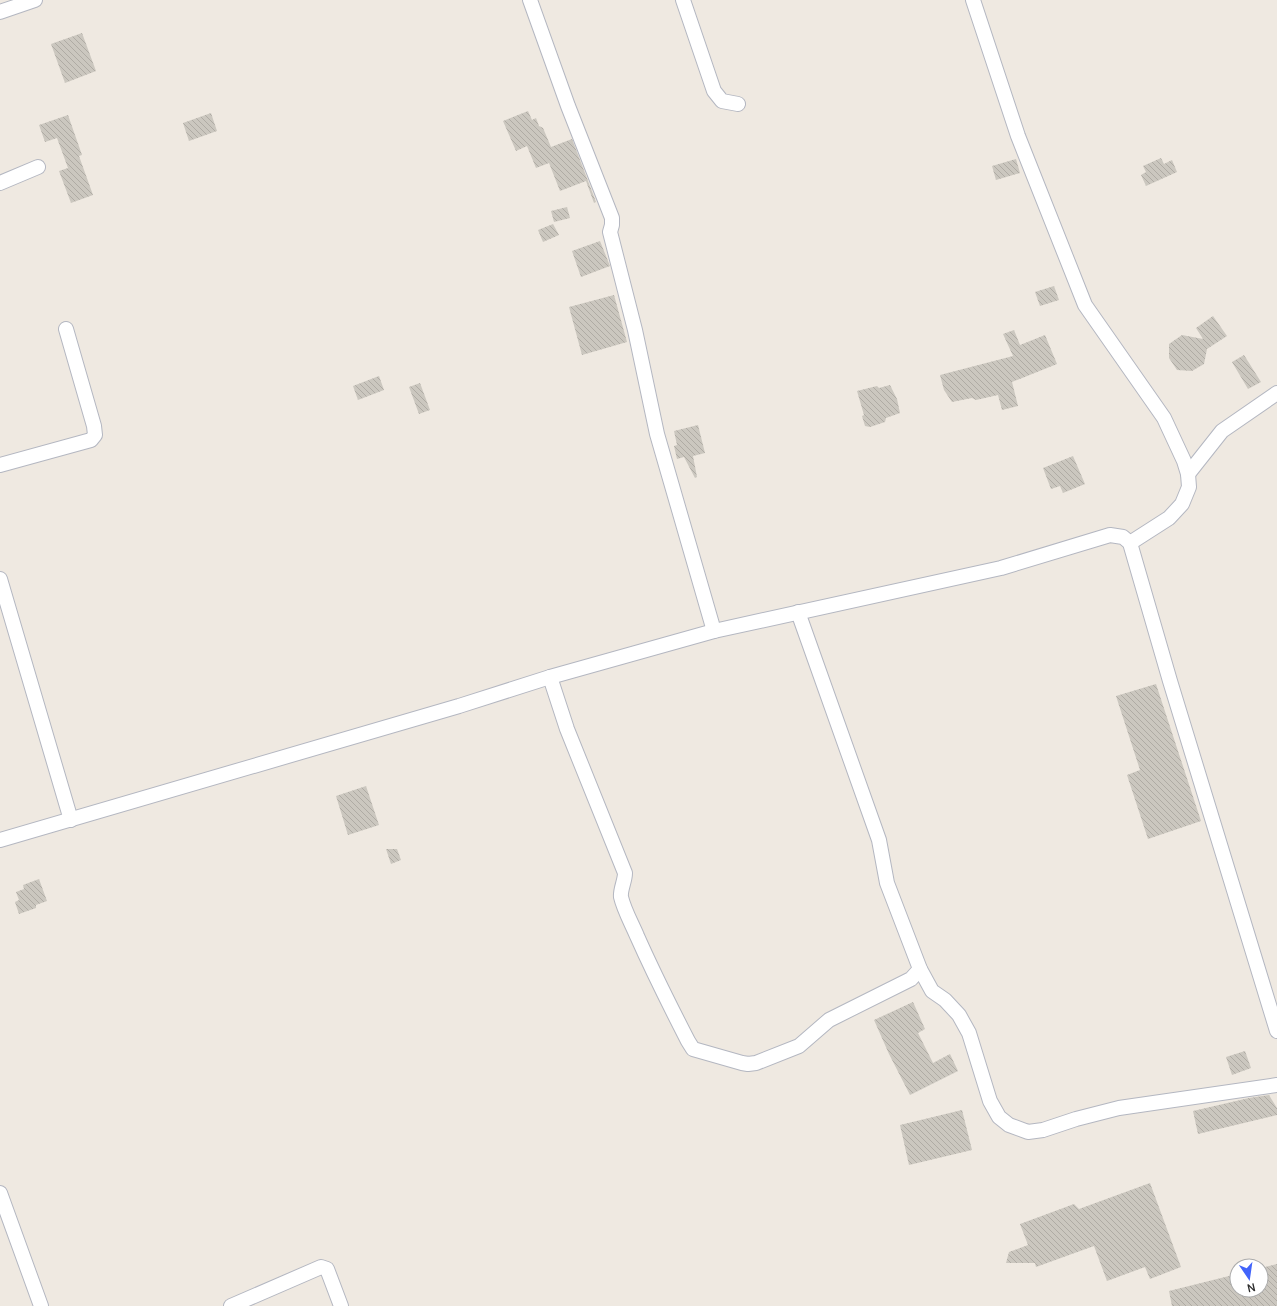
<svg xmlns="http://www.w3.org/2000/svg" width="1277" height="1306" font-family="Manrope,sans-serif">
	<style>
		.building { fill: url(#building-back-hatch) }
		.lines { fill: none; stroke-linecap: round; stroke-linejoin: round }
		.street-casing { stroke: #b4b7c1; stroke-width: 16 }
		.street { stroke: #fff; stroke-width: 14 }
	</style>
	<defs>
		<pattern id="building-back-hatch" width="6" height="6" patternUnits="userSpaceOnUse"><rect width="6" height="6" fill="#cbc7bf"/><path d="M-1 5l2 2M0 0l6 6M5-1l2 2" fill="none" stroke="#afaba4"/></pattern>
	</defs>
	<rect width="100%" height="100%" fill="#efe9e1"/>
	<g class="building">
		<polygon points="82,33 96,71 65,83 51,44"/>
		<polygon points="528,111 532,120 536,118 539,126 543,128 551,147 572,139 596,202 594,203 586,181 560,191 549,163 536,168 527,146 516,151 503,121"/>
		<polygon points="211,113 217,131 189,141 183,123"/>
		<polygon points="68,115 82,155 79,156 93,195 71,203 59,171 68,168 57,138 45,142 39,125"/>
		<polygon points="1161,158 1164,164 1172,160 1177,172 1146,186 1141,175 1146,172 1143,166"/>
		<polygon points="1016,159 1020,173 996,180 992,166"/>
		<polygon points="567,207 570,218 554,222 551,211"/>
		<polygon points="553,224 559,235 543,242 538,230"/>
		<polygon points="600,241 610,266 581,277 572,251"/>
		<polygon points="1054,286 1059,300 1040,306 1035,292"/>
		<polygon points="614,295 627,342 582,355 569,307"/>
		<polygon points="1213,316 1227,336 1207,349 1204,364 1192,371 1177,370 1169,358 1169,344 1182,335 1203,339 1196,328"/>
		<polygon points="1014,330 1020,345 1045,335 1057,364 1012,382 1018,406 1002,410 998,395 976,400 972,398 952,402 944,390 940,375 1013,356 1003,334"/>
		<polygon points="1244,355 1261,382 1248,389 1232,362"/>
		<polygon points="379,376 384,390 358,400 353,386"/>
		<polygon points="420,383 430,410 419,414 409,387"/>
		<polygon points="890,385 897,399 900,413 886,418 885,422 870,427 865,426 862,416 864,415 857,391 877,386 879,388"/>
		<polygon points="698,425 705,453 693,456 697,477 695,478 684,457 677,459 674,446 677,445 674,431"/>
		<polygon points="1073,456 1085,484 1063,493 1060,486 1051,489 1043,468"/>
		<polygon points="1156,684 1201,821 1148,839 1127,775 1140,770 1116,696"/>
		<polygon points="366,786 379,825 348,835 336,796"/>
		<polygon points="386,849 397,849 401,860 391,864"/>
		<polygon points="39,879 47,901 36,905 36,908 19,914 15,902 19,900 16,892 24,889 23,885"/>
		<polygon points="913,1002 925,1029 918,1033 933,1063 950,1054 958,1071 910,1095 889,1054 874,1020"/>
		<polygon points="1245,1051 1251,1068 1232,1075 1226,1057"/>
		<polygon points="1269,1095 1277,1108 1277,1115 1198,1134 1193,1111 1249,1098"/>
		<polygon points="962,1110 972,1150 909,1165 900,1125"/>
		<polygon points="1150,1183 1181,1267 1150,1279 1145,1267 1107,1281 1094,1246 1036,1267 1035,1263 1006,1263 1009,1252 1028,1245 1020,1224 1074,1204 1079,1209"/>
		<polygon points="1277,1264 1277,1306 1172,1306 1169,1291 1237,1274 1237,1290 1261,1290 1261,1268"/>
	</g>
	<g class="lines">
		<g class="street-casing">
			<g id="street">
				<polyline points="530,0 568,106 612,218 612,225 610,232 635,330 657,434 714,631"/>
				<polyline points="683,0 714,91 722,101 738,104"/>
				<polyline points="973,0 1018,136 1085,305 1164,418 1184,461 1188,474 1189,487 1182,504 1169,518 1130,543"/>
				<polyline points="0,12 35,0"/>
				<polyline points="0,183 38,167"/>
				<polyline points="0,465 91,440 95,435 94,426 66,329"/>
				<polyline points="1188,474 1222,431 1277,393"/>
				<polyline points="0,579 71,820"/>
				<polyline points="798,612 879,840 887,883 920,969 932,991 945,1000 959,1015 969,1033 990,1101 999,1117 1009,1125 1028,1132 1043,1130 1076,1119 1119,1108 1277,1085"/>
				<path d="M550,677L567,729L625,873C625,881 620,890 621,897C624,910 632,924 637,936C653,972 670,1006 688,1041L693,1049L742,1063L748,1064L756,1063L799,1046L829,1020L911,979L920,969"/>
				<polyline points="0,840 459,706 550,677 714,631 1001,568 1110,535 1123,537 1130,543 1170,681 1277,1031"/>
				<polyline points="0,1193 41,1306"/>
				<polyline points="231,1306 321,1267 327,1269 341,1306"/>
			</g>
		</g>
		<use href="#street" class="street"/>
	</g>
	<g transform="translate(1249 1278) rotate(167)"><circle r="19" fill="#ffffff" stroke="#ababab"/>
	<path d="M0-3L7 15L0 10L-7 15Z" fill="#4264fb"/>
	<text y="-6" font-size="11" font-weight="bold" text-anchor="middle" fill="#2e2e2e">N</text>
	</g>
</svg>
